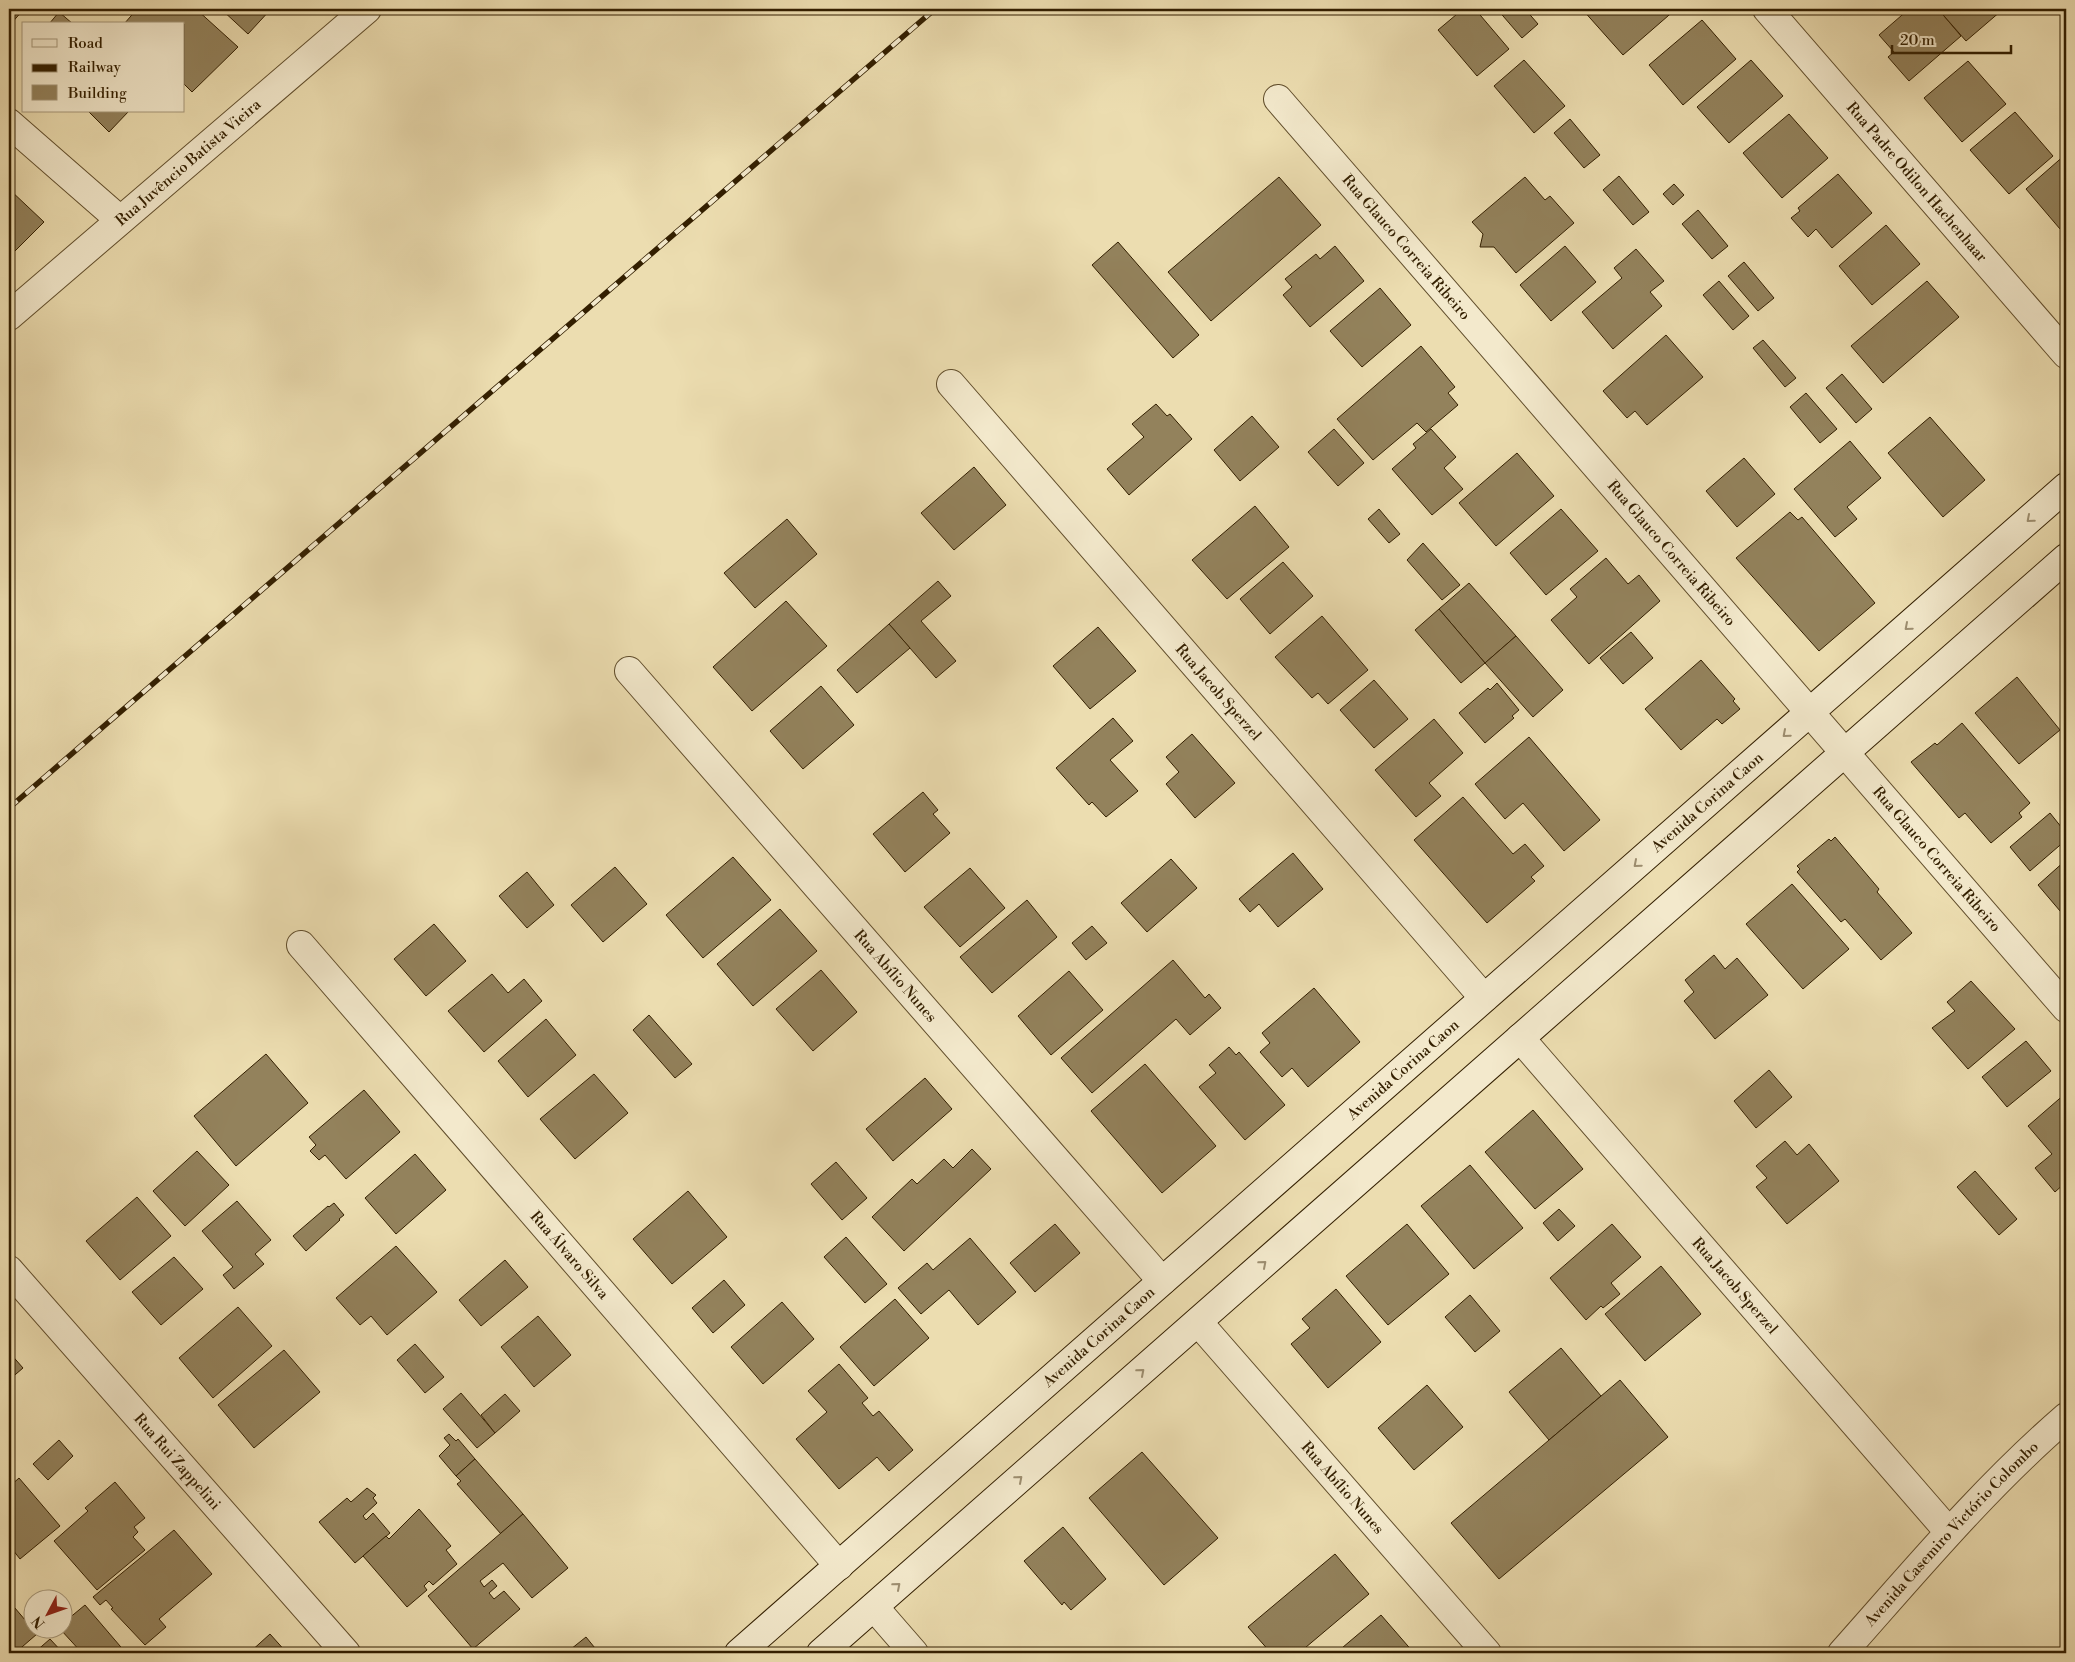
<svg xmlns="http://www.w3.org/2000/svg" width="2075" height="1662" font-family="'Libre Bodoni',serif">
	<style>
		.building { fill: #93825c; stroke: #331f00 }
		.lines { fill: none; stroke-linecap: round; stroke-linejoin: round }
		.street-casing { stroke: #614e2c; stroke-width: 30 }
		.secondary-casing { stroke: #331f00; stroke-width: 30 }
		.street { stroke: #f3e9cc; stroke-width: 28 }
		.secondary { stroke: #f3e9cc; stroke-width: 28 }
		.rail-casing { stroke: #331f00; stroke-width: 5.5 }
		.rail { stroke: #f3e9cc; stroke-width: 4; stroke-dasharray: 11; stroke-linecap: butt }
		.oneway { stroke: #9d8e70 }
		.labels { text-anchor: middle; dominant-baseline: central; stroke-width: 4; stroke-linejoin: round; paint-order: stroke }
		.street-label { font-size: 15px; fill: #331f00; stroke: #f3e9cc }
	</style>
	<rect width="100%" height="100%" fill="#ecddb0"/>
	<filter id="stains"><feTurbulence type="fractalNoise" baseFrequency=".004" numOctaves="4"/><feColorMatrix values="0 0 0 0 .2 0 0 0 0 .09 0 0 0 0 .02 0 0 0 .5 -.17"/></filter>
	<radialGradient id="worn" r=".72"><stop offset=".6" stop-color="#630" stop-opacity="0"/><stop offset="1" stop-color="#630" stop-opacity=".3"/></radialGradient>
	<g class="building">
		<polygon points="9,9 24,9 9,26"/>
		<polygon points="137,9 144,13 148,9 196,9 238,47 192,92 184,84 184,24 124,24"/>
		<polygon points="221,9 271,9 248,34"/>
		<polygon points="1463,9 1475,9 1509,49 1477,76 1438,30"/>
		<polygon points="1497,9 1525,9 1538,24 1522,38"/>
		<polygon points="1582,9 1676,9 1623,55"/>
		<polygon points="1909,9 1938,9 1961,36 1909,81 1888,57 1894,52 1879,35"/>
		<polygon points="1938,9 1999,9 2001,11 1966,41"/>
		<polygon points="59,12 73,24 49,24"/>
		<polygon points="1702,20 1736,59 1683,105 1649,65"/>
		<polygon points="1524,60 1565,106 1534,133 1494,86"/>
		<polygon points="1751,60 1783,96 1729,143 1697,107"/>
		<polygon points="1968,61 2006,104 1962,142 1924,98"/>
		<polygon points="88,111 129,111 109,132"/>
		<polygon points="2015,112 2053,156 2009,194 1970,150"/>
		<polygon points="1789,114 1828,158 1782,198 1743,153"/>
		<polygon points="1570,119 1600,155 1584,168 1554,133"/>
		<polygon points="2066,154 2066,223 2060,229 2026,189"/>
		<polygon points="1838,174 1872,213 1832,248 1816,229 1808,237 1791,218 1800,211 1798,208"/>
		<polygon points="1619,176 1649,212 1633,225 1603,190"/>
		<polygon points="1279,177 1321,225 1211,321 1168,272"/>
		<polygon points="1525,177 1545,200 1550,196 1574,223 1516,273 1494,247 1480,247 1483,234 1472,222"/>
		<polygon points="1674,184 1684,195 1673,205 1663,194"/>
		<polygon points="9,189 44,222 9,257"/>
		<polygon points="1698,210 1728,246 1712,259 1682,224"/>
		<polygon points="1886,225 1920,264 1872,305 1839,266"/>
		<polygon points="1118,242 1199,335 1173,358 1092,265"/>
		<polygon points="1335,246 1364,281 1310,327 1283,295 1292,287 1285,279 1316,254 1320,259"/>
		<polygon points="1565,246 1596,282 1551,321 1520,285"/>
		<polygon points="1636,249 1664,281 1650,292 1662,306 1613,349 1582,312 1622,278 1614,268"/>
		<polygon points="1744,262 1774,298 1758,311 1728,276"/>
		<polygon points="1719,281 1749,316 1733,330 1703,295"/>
		<polygon points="1927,281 1959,317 1883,383 1851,346"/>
		<polygon points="1380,288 1411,325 1362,367 1330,331"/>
		<polygon points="1666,335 1703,377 1647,425 1635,411 1627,418 1603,391"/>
		<polygon points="1763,340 1796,378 1785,387 1753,348"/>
		<polygon points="1421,346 1455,387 1448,393 1458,405 1426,432 1417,423 1373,460 1337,419"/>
		<polygon points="1842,374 1872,409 1856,423 1826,388"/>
		<polygon points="1806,393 1837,429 1820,443 1790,407"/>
		<polygon points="1156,404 1167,416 1170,414 1192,439 1129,495 1107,469 1144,437 1132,424"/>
		<polygon points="1252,416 1279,447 1240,481 1214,450"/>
		<polygon points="1930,417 1985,480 1943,517 1888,453"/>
		<polygon points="1334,429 1364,463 1338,486 1308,452"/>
		<polygon points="1431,429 1456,457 1444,468 1463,489 1432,515 1392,469 1416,448 1413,444"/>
		<polygon points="1850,441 1881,478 1847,507 1857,519 1835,537 1794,489"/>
		<polygon points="1517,453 1554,496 1496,546 1459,503"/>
		<polygon points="1744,458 1775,494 1737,527 1706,491"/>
		<polygon points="974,467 1006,505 954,550 921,513"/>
		<polygon points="1255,506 1289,547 1227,599 1192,560"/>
		<polygon points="1379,509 1400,534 1389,543 1368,519"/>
		<polygon points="1561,509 1598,551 1546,595 1510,553"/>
		<polygon points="1790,512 1798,520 1802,517 1875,603 1819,651 1736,558"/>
		<polygon points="787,519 817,554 755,608 724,573"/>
		<polygon points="1423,543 1460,585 1442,600 1407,560"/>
		<polygon points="1606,558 1628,584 1639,575 1660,601 1589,664 1551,620 1577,597 1570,589"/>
		<polygon points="1283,562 1313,596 1270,634 1240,599"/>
		<polygon points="938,581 951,596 921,621 956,661 936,678 889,624"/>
		<polygon points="1469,583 1516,636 1485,663 1439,609"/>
		<polygon points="786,601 827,646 752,711 713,667"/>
		<polygon points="1439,609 1485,663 1461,683 1415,630"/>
		<polygon points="1322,616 1368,670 1328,704 1318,693 1312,698 1275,657"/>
		<polygon points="889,624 910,648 857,693 837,670"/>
		<polygon points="1098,627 1136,671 1090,709 1053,666"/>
		<polygon points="1631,632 1653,658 1623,684 1600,658"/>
		<polygon points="1516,636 1563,690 1533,717 1485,663"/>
		<polygon points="1701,660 1735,699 1733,701 1740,709 1722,724 1717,719 1681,750 1645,709"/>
		<polygon points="2017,677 2060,730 2019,764 1975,713"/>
		<polygon points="1374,680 1408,719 1374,748 1340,710"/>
		<polygon points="1497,683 1519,710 1512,716 1514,718 1485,743 1459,713 1488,688 1490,690"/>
		<polygon points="821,686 854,725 803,769 770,731"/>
		<polygon points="1113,718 1133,741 1110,760 1138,791 1106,817 1092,802 1089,805 1056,768"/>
		<polygon points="1434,719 1463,753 1429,783 1441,796 1416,817 1375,770"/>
		<polygon points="1962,723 2030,803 2019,813 2022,817 1991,843 1965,813 1959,818 1911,762 1935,743 1937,745"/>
		<polygon points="1192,734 1235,783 1195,818 1166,784 1179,772 1166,757"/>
		<polygon points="1529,737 1600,820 1564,851 1523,803 1505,819 1475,784"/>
		<polygon points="923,792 938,810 933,814 950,833 905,872 873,834"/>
		<polygon points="1463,797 1513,854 1525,844 1544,866 1531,877 1535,881 1487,923 1414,840"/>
		<polygon points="2050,813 2066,833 2066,840 2030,871 2010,847"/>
		<polygon points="1835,837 1879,889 1877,892 1912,933 1881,960 1845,919 1841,922 1797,872 1800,869 1797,866 1829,839 1831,841"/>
		<polygon points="1293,853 1323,889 1278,927 1259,904 1250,912 1239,899"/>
		<polygon points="733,857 771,900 703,958 666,915"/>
		<polygon points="1171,859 1197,888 1147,932 1121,903"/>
		<polygon points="2066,860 2066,918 2038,885"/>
		<polygon points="615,867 647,904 603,942 571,905"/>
		<polygon points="970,868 1005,908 960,947 924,907"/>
		<polygon points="527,872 554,905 527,928 499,896"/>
		<polygon points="1792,884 1849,949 1803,989 1746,924"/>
		<polygon points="1027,900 1057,937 992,993 960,957"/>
		<polygon points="780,909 817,951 753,1006 717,964"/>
		<polygon points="434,924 466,961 426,996 394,959"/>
		<polygon points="1092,926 1107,943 1086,960 1072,943"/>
		<polygon points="1714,955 1725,969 1737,958 1768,995 1715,1039 1684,1001 1694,992 1685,980"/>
		<polygon points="1173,960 1205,998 1209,994 1221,1008 1190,1035 1176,1019 1092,1093 1061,1058"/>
		<polygon points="821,970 857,1012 813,1051 776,1009"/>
		<polygon points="1069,971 1103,1010 1051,1055 1018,1016"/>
		<polygon points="492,974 508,993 524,979 542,1001 484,1052 448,1011"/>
		<polygon points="1971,981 2015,1029 1968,1069 1932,1028 1955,1011 1947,1002"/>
		<polygon points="1314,988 1360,1042 1308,1087 1292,1068 1282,1077 1260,1052 1270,1043 1262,1033"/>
		<polygon points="649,1015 692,1064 675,1078 633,1030"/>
		<polygon points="546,1019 576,1055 528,1097 498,1061"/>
		<polygon points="2026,1041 2051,1071 2007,1107 1982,1077"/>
		<polygon points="1229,1047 1236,1055 1239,1052 1285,1105 1245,1140 1199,1087 1216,1073 1209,1065"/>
		<polygon points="266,1054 308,1103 236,1166 194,1116"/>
		<polygon points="1145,1064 1216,1146 1162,1193 1091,1111"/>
		<polygon points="1769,1070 1792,1097 1756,1128 1734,1101"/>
		<polygon points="594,1074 628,1113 575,1159 540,1119"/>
		<polygon points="925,1078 952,1109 893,1161 866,1129"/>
		<polygon points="364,1090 400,1132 346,1179 325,1155 319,1160 310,1151 316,1145 309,1137"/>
		<polygon points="2066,1093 2066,1182 2055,1192 2035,1168 2052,1154 2028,1126"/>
		<polygon points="1533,1110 1583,1169 1535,1209 1485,1152"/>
		<polygon points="1785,1141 1797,1155 1809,1144 1839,1181 1787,1224 1756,1187 1767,1178 1756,1166"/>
		<polygon points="972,1149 991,1169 904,1251 872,1217 912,1179 917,1184 944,1159 953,1168"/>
		<polygon points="197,1151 229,1185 185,1226 153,1191"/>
		<polygon points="415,1154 446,1190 396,1234 365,1198"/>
		<polygon points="836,1162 867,1198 842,1220 811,1184"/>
		<polygon points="1470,1165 1523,1228 1474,1269 1421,1206"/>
		<polygon points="1975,1171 2017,1219 1999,1235 1957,1187"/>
		<polygon points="688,1191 727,1237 672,1284 633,1239"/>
		<polygon points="137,1197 171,1236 120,1280 86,1241"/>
		<polygon points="237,1201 271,1240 255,1254 264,1264 234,1289 223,1275 233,1267 202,1231"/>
		<polygon points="334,1203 344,1215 339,1219 340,1220 306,1251 293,1236 328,1206 329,1207"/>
		<polygon points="1559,1209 1575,1226 1558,1241 1543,1223"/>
		<polygon points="1055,1224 1080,1253 1035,1292 1010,1263"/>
		<polygon points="1407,1224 1449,1274 1388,1325 1346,1276"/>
		<polygon points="1612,1224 1641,1257 1611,1283 1620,1294 1603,1308 1601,1306 1586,1320 1550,1278"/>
		<polygon points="846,1237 887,1284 865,1303 824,1257"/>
		<polygon points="970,1238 1016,1292 978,1325 949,1290 921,1314 898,1288 927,1263 933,1270"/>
		<polygon points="396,1246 437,1292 387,1335 371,1316 360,1325 336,1298"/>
		<polygon points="174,1257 203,1289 161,1325 132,1292"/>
		<polygon points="505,1260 528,1287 481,1326 459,1300"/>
		<polygon points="1661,1266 1701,1314 1645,1361 1605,1314"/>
		<polygon points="724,1280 745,1305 713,1333 692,1308"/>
		<polygon points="1336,1289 1381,1342 1328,1388 1291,1344 1310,1328 1302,1319"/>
		<polygon points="1470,1295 1500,1331 1475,1352 1445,1317"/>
		<polygon points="895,1299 929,1338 874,1386 840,1347"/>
		<polygon points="782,1302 814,1339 763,1384 731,1347"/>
		<polygon points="238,1307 272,1346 213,1398 179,1358"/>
		<polygon points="538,1316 571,1355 534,1387 501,1347"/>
		<polygon points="415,1344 444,1377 425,1393 397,1360"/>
		<polygon points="1561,1348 1601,1396 1549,1440 1509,1392"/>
		<polygon points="284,1350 320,1392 254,1448 218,1405"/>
		<polygon points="9,1352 23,1368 9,1380"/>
		<polygon points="839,1364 868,1398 862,1403 873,1416 879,1411 913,1450 889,1471 877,1457 839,1489 796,1439 827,1412 808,1391"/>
		<polygon points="1620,1380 1668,1437 1499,1579 1451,1523"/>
		<polygon points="1427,1385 1463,1427 1414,1470 1378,1428"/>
		<polygon points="461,1393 495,1433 477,1448 443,1409"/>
		<polygon points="505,1394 520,1411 495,1433 481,1415"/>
		<polygon points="449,1434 456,1441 458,1439 475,1459 456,1476 439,1456 450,1445 444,1438"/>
		<polygon points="59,1440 73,1456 48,1480 33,1464"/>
		<polygon points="1142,1452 1218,1538 1164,1585 1089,1498"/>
		<polygon points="475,1459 523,1514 501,1534 457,1484 461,1481 456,1476"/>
		<polygon points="19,1478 60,1526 20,1559 9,1545 9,1487"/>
		<polygon points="115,1482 145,1518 134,1527 138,1532 133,1537 145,1550 97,1590 54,1541 88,1511 85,1508"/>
		<polygon points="367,1488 376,1495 373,1498 377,1503 363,1516 366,1520 373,1513 390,1533 355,1563 319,1522 347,1498 351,1502"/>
		<polygon points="419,1509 451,1546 446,1550 457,1564 433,1585 429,1581 424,1586 427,1590 407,1607 363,1556 386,1536 389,1539"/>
		<polygon points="523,1514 568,1568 532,1598 503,1563 480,1581 484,1587 492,1580 497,1586 489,1593 494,1599 504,1591 520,1609 473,1649 428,1596"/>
		<polygon points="1063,1527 1106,1579 1071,1610 1064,1602 1062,1605 1024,1561"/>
		<polygon points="174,1530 212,1574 159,1619 166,1627 145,1645 111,1609 113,1608 106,1600 100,1605 93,1597"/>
		<polygon points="1335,1554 1369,1594 1299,1653 1271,1653 1248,1627"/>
		<polygon points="9,1601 37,1634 15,1653 9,1653"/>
		<polygon points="85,1605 126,1653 82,1653 61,1630 62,1624"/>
		<polygon points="1381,1615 1414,1653 1336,1653"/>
		<polygon points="270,1634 287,1653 249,1653"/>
		<polygon points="586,1637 599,1653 566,1653"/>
		<polygon points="50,1639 63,1653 34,1653"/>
	</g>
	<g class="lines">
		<g class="street-casing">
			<g id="street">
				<path id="s1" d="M1767,9L2066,354"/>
				<path id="s2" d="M1278,99L2066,1008"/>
				<polyline points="9,123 120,220"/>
				<path id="s3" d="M9,316L367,9"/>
				<path id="s4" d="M951,384L1484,998"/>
				<path id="s5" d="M629,671L1162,1281"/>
				<path id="s6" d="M301,945L839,1566"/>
				<path id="s7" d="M1520,1038L1949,1532"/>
				<path id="s8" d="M9,1270L346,1653"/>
				<path id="s9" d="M1198,1322L1487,1653"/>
				<polyline points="874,1607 914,1653"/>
				<path id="s10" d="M1842,1653C1914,1572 1984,1488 2066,1417"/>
			</g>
		</g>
		<g class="secondary-casing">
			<g id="secondary">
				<path id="s11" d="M739,1653L2066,487"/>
				<polyline points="821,1653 2066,558"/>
			</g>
		</g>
		<use href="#street" class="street"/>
		<use href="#secondary" class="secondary"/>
		<g class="rail-casing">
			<polyline id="rail" points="9,808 935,9"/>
		</g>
		<use href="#rail" class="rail"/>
	</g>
	<defs><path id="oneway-chevron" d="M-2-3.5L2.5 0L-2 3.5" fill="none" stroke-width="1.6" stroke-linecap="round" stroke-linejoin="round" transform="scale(1.25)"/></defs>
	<g class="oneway">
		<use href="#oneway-chevron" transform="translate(2030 519) rotate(139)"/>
		<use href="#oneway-chevron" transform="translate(1908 627) rotate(139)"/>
		<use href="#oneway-chevron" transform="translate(1786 734) rotate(139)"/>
		<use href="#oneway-chevron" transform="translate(1637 864) rotate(139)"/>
		<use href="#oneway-chevron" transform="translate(1263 1264) rotate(-41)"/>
		<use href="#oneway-chevron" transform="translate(1141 1372) rotate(-41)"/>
		<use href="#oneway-chevron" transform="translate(1019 1479) rotate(-41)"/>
		<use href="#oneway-chevron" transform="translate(897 1586) rotate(-41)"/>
	</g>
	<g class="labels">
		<g class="street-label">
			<text stroke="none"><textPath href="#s3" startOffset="236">Rua Juvêncio Batista Vieira</textPath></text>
			<text stroke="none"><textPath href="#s1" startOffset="229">Rua Padre Odilon Hachenhaar</textPath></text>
			<text stroke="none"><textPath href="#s2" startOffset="196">Rua Glauco Correia Ribeiro</textPath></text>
			<text stroke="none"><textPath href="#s2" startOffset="601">Rua Glauco Correia Ribeiro</textPath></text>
			<text stroke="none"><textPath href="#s4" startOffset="408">Rua Jacob Sperzel</textPath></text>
			<text stroke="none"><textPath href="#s11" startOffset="1289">Avenida Corina Caon</textPath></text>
			<text stroke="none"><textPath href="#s2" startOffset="1006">Rua Glauco Correia Ribeiro</textPath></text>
			<text stroke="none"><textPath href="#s5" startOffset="405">Rua Abílio Nunes</textPath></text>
			<text stroke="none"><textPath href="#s11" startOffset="884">Avenida Corina Caon</textPath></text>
			<text stroke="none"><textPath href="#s6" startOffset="410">Rua Álvaro Silva</textPath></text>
			<text stroke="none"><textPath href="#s7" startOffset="328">Rua Jacob Sperzel</textPath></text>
			<text stroke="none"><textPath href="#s11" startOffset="479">Avenida Corina Caon</textPath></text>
			<text stroke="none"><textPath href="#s8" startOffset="255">Rua Rui Zappelini</textPath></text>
			<text stroke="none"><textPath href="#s9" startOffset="220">Rua Abílio Nunes</textPath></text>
			<text stroke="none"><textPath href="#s10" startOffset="162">Avenida Casemiro Victório Colombo</textPath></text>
		</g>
	</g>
	<rect width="2075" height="1662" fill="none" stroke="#ecddb0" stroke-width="30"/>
	<rect x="10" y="10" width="2055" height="1642" fill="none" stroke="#331f00" stroke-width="2.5"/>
	<rect x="15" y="15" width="2045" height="1632" fill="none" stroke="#331f00"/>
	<rect x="22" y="22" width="162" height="90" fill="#f3e9cc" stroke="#a6987a"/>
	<rect x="32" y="39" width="25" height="8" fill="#f3e9cc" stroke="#a6987a"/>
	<text x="68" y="48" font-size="15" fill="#331f00">Road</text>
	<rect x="32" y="64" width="25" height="8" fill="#331f00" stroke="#a6987a"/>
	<text x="68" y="72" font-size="15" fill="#331f00">Railway</text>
	<rect x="32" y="85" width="25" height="15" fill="#93825c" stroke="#a6987a"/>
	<text x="68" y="98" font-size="15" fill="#331f00">Building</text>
	<g transform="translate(48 1614) rotate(229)"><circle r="24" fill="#f3e9cc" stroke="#a6987a"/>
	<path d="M0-4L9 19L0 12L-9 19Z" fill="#8f2418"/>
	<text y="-8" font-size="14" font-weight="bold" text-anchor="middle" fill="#331f00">N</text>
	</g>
	<path d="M1892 45v8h119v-8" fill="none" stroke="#331f00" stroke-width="2.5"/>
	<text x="1900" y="45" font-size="15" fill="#331f00" stroke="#f3e9cc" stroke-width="4" paint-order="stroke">20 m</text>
	<rect width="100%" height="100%" filter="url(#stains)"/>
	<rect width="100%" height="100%" fill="url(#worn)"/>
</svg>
